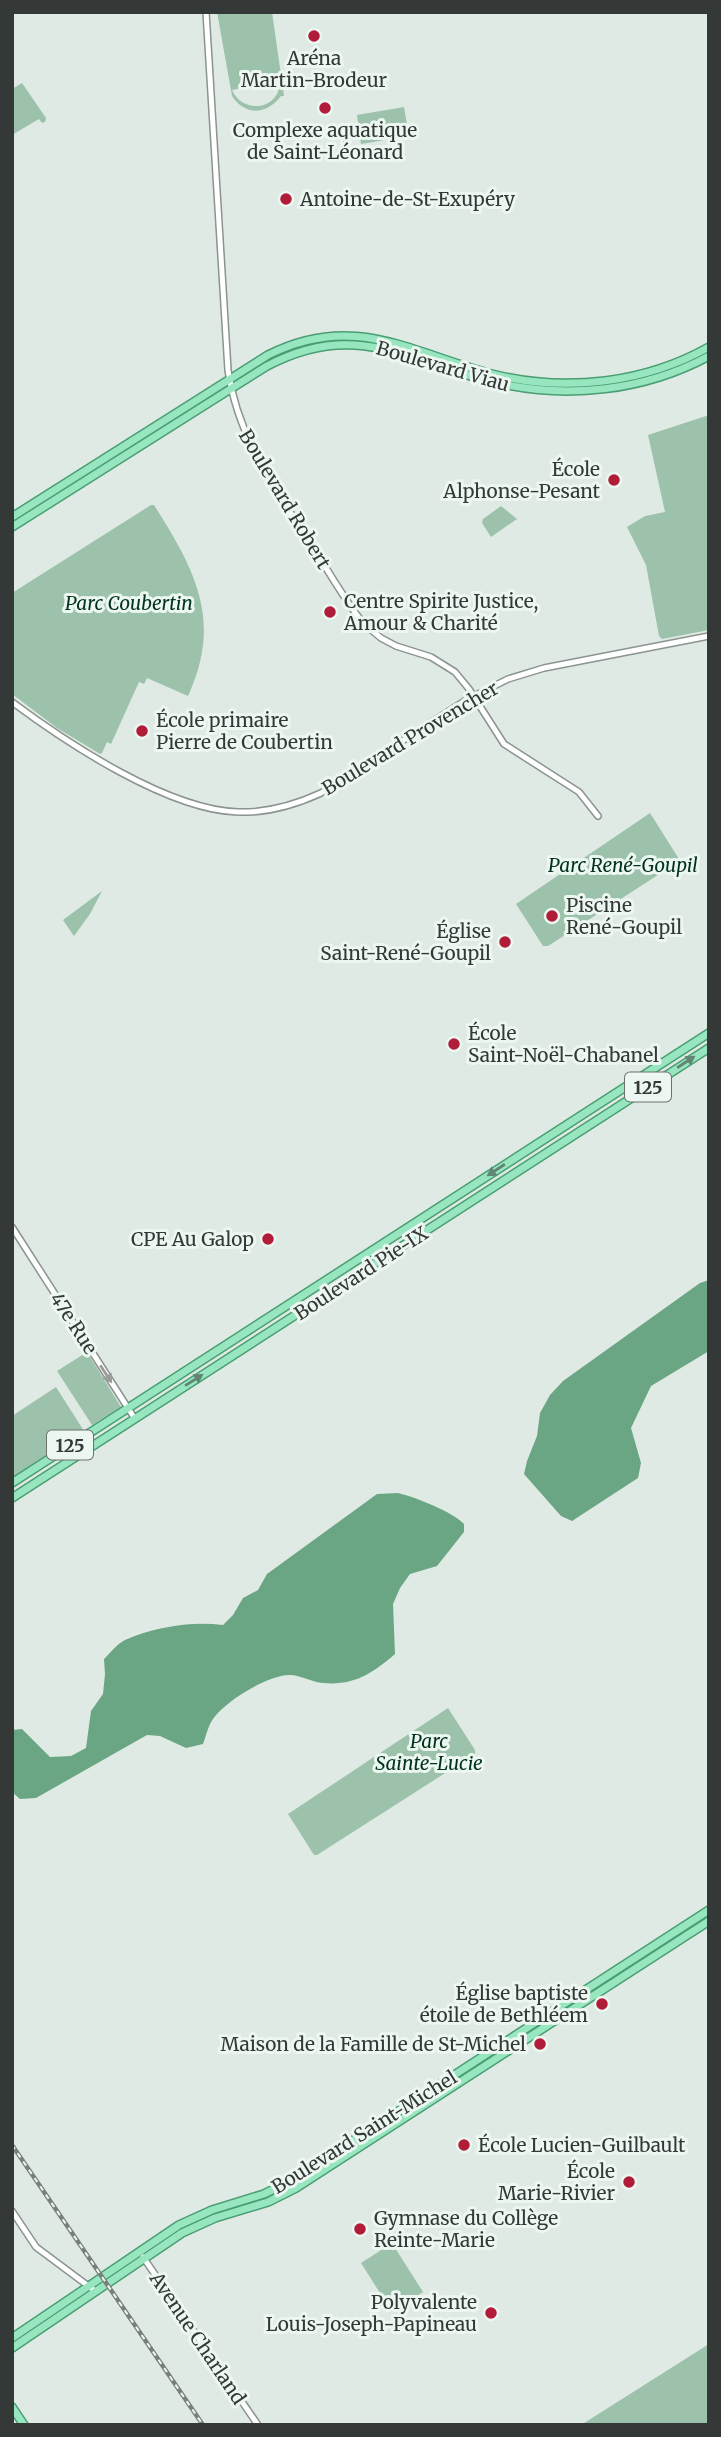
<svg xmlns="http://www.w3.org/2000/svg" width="721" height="2437" font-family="Merriweather,serif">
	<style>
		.green { fill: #9dc2ac; fill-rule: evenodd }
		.water { fill: #6aa684 }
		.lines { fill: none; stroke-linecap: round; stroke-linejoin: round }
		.minor-casing { stroke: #8b948f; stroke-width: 8 }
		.major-casing { stroke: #499e73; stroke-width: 10 }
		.minor { stroke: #fff; stroke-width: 5 }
		.major { stroke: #98e6bf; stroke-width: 7 }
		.rail-casing { stroke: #79807c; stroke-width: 4.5 }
		.rail { stroke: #edf7f1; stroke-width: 2; stroke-dasharray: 5; stroke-linecap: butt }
		.oneway { fill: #618674 }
		.oneway2 { fill: #9a9c9a }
		.poi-dot { fill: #b11d38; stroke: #edf7f1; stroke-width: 2.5 }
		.labels { text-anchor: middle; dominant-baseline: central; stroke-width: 6; stroke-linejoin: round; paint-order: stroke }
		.shield { fill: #edf7f1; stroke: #6c716e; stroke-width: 2 }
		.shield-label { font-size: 18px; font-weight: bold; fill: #343836 }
		.poi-label { font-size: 19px; fill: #343836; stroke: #edf7f1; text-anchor: start }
		.street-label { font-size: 19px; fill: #343836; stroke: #edf7f1 }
		.park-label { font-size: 19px; font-style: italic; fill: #00321c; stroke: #edf7f1 }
	</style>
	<rect width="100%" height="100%" fill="#e0eae4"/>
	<g class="green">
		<path d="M217,12H272L284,96H281C267,115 245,116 232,96ZM280,81C280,110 243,115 232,90Z"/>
		<polygon points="22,83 46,118 45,122 42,123 39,119 12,135 12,89"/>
		<polygon points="404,107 409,136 361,144 357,115"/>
		<polygon points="709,415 709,630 662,639 659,636 646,565 627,527 645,516 665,512 648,435"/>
		<path d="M151,505H154C195,570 223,620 188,696L147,678L144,684L139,682L111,744L107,742L102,753L100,754L57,728L12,694V593Z"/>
		<polygon points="501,506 517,519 491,537 482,523 483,519"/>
		<polygon points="650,813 679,859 678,862 548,946 543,946 516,904"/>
		<polygon points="102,891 90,914 74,936 63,920"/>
		<polygon points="87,1352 121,1407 92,1425 57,1371"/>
		<polygon points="56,1387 84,1431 12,1478 12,1416"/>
		<polygon points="448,1708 475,1750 475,1754 317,1855 314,1855 288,1814"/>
		<polygon points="392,2243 423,2292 392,2312 361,2263"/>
		<polygon points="709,2344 709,2425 581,2425"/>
	</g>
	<g class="water">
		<polygon points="709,1280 709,1351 651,1386 631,1428 641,1463 638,1478 572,1521 561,1516 524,1474 527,1461 537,1436 540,1413 550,1395 563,1381 700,1283"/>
		<path d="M398,1493C415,1497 453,1512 464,1524V1532L437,1566L410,1574L400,1588L393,1604L395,1654C373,1673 354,1686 323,1683C312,1682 302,1676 291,1675C269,1674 225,1701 213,1719C208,1726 206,1736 203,1744L186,1748L160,1736L147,1735L36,1798L20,1799L12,1792V1730L22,1729L50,1757L71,1756L86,1748L91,1711L103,1694L105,1674L104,1659C110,1653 117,1644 125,1640C155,1627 191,1621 223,1625L233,1615L243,1598L258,1590L267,1574L377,1494Z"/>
	</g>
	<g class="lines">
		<g class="minor-casing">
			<g id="minor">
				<path d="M206,12L228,370C238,439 276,490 313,547C329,572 344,599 363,623L381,638L396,646L431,657L455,672L469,689L504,744L579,792L598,816"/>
				<path d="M12,702C67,743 168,810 238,812C267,813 295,805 321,793L466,700L508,679L544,668L709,636"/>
				<polyline points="12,1227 135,1419"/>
				<polyline points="12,2211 36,2247 95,2291"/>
				<polyline points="143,2257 258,2425"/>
			</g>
		</g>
		<g class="major-casing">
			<g id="major">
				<path d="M12,517L268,355C355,311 412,354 496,375C567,392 645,383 709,347"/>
				<path d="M12,527L267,366C357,318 409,363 497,383C568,399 644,391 709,356"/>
				<polyline points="12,1483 709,1033"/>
				<polyline points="12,1498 709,1048"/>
				<polyline points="12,2338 179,2225 212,2210 264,2194 292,2180 709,1910"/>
				<polyline points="12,2348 182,2233 215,2218 268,2202 296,2188 709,1921"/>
				<polyline points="12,2407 24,2425"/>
			</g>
		</g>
		<use href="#minor" class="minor"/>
		<use href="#major" class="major"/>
		<g class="rail-casing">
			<polyline id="rail" points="12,2145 203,2425"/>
		</g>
		<use href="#rail" class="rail"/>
	</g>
	<defs><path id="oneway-solid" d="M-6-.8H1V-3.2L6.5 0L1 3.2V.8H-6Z" transform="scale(1.75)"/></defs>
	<g class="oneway">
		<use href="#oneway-solid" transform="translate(686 1062) rotate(-33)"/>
		<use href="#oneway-solid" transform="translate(496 1170) rotate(147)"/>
		<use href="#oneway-solid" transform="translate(194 1380) rotate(-32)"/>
	</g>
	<use class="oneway2" href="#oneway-solid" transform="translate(106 1374) rotate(57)"/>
	<g class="poi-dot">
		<circle cx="314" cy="36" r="7"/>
		<circle cx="325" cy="108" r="7"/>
		<circle cx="286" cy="199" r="7"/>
		<circle cx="614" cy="480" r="7"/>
		<circle cx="330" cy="612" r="7"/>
		<circle cx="142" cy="731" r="7"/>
		<circle cx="552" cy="916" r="7"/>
		<circle cx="505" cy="942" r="7"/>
		<circle cx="454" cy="1044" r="7"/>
		<circle cx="268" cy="1239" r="7"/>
		<circle cx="602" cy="2004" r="7"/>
		<circle cx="540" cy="2044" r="7"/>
		<circle cx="464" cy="2145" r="7"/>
		<circle cx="629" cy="2182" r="7"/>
		<circle cx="360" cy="2229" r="7"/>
		<circle cx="491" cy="2313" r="7"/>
	</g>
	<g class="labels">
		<g class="shield">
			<rect x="625" y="1072.5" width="46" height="29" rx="5"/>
			<rect x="47" y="1430.5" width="46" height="29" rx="5"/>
		</g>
		<g class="shield-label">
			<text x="648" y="1087">125</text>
			<text x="70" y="1445">125</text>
		</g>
		<g class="poi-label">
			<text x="314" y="58" text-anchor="middle">Aréna<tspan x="314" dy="22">Martin-Brodeur</tspan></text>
			<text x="325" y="130" text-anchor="middle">Complexe aquatique<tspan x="325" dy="22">de Saint-Léonard</tspan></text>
			<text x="300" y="199">Antoine-de-St-Exupéry</text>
			<text x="600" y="469" text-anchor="end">École<tspan x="600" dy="22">Alphonse-Pesant</tspan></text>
			<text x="344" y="601">Centre Spirite Justice,<tspan x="344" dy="22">Amour &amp; Charité</tspan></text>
			<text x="156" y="720">École primaire<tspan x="156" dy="22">Pierre de Coubertin</tspan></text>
			<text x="566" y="905">Piscine<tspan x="566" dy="22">René-Goupil</tspan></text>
			<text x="491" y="931" text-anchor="end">Église<tspan x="491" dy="22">Saint-René-Goupil</tspan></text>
			<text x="468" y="1033">École<tspan x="468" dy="22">Saint-Noël-Chabanel</tspan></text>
			<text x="254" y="1239" text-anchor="end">CPE Au Galop</text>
			<text x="588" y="1993" text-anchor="end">Église baptiste<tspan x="588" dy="22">étoile de Bethléem</tspan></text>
			<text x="526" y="2044" text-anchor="end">Maison de la Famille de St-Michel</text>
			<text x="478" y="2145">École Lucien-Guilbault</text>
			<text x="615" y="2171" text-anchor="end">École<tspan x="615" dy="22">Marie-Rivier</tspan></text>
			<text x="374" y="2218">Gymnase du Collège<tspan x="374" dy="22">Reinte-Marie</tspan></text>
			<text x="477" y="2302" text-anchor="end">Polyvalente<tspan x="477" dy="22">Louis-Joseph-Papineau</tspan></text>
		</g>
		<g class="street-label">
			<text transform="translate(443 366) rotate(16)">Boulevard Viau</text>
			<text transform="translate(285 499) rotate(59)">Boulevard Robert</text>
			<text transform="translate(410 738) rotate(-31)">Boulevard Provencher</text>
			<text transform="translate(361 1273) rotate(-33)">Boulevard Pie-IX</text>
			<text transform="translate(74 1323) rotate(57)">47e Rue</text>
			<text transform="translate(364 2132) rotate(-32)">Boulevard Saint-Michel</text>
			<text transform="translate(198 2338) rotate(56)">Avenue Charland</text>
		</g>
		<g class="park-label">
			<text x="129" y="603">Parc Coubertin</text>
			<text x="623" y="865">Parc René-Goupil</text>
			<text x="429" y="1741">Parc<tspan x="429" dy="22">Sainte-Lucie</tspan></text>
		</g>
	</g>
	<rect width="721" height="2437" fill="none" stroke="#343836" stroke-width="28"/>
</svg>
